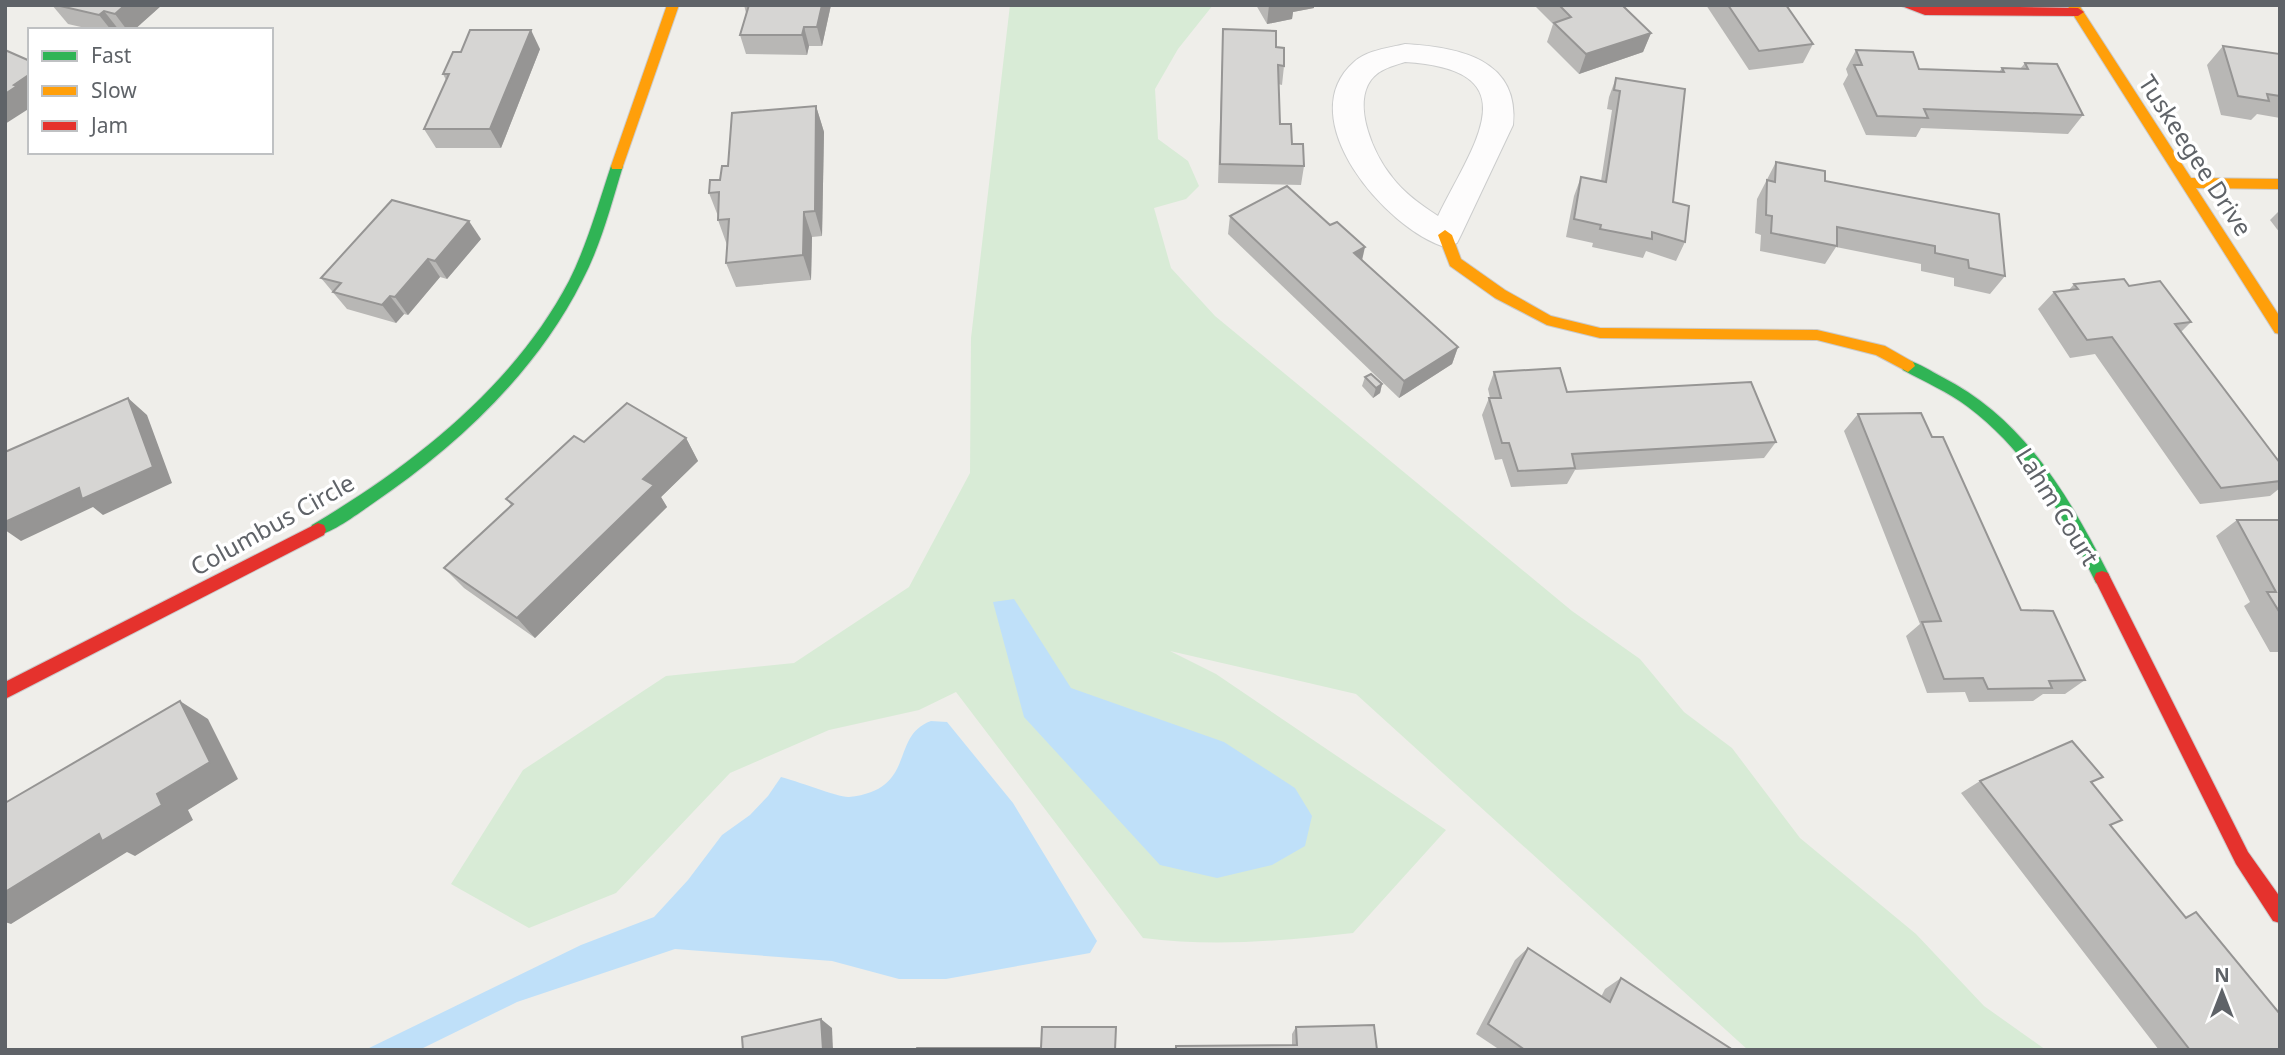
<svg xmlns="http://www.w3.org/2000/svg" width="2285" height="1055" font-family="'Noto Sans',sans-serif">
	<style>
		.green { fill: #d8ebd6 }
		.water { fill: #bfe0f9 }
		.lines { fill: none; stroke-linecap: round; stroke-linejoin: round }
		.street-casing { stroke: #cbcccc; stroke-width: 2 }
		.fast-casing { stroke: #cacacb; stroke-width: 2 }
		.slow-casing { stroke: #cacacb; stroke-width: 2 }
		.jam-casing { stroke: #cacacb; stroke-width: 2 }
		.street { fill: #fdfcfc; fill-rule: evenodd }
		.fast { fill: #30b455; fill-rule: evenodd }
		.slow { fill: #ff9f0a; fill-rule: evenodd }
		.jam { fill: #e5322d; fill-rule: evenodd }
		.wall { fill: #b8b7b5 }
		.shaded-wall { fill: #969594 }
		.building { fill: #d6d5d3; stroke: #969594; stroke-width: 2 }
		.labels { text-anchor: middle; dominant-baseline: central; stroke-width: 7; stroke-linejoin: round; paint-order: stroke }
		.street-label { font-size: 24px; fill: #5f6368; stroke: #fff }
	</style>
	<rect width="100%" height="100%" fill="#efeeea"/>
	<path class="green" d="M1010,5H1213L1178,49L1155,89L1158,139L1188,161L1199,186L1186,199L1154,208L1171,268L1215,316L1572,611L1640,659L1684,712L1732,748L1800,838L1916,934L1984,1006L2046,1050H1748L1356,694L1170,651L1216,674L1446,830L1353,933C1283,941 1213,947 1143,938L956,692L919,710L829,730L730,773L616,893L529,928L451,884L523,770L666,676L794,663L909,587L970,473L971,338Z"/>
	<g class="water">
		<polygon points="1014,599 1071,688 1224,742 1295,788 1312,816 1305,846 1272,865 1217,878 1160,865 1024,717 993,602"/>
		<path d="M931,721L947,722L1013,803L1097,941L1090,953L946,979H899L832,961L675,949L517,1002L419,1050H365L581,945L654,917L688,880L722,835L750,815L768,796L781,777C794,780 840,798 849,797C918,790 889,736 931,721Z"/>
	</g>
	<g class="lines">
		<g class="street-casing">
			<path id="street" d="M1405,44C1458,47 1520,59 1513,125L1461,235L1457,243L1445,247C1386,229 1290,118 1354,62C1367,50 1389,48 1405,44ZM1405,62C1533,70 1473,144 1438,216C1421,205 1404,193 1392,177C1374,155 1352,106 1371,80C1379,69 1393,66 1405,62Z"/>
		</g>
		<g class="fast-casing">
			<g id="fast">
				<path d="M617,162L623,166C611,205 601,245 582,281C536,373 456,447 372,504C360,512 325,539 312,535L310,530L312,525C412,466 514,386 569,281C587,245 598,205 611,166Z"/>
				<path d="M1908,360C1920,364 1931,371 1942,377C2023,418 2068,494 2108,573L2110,578L2108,583L2102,585L2096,583C2064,517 2028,452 1968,407C1948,392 1925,382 1903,370L1901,366L1903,362Z"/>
			</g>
		</g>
		<g class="slow-casing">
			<g id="slow">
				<polygon points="667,5 679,5 623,166 622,169 612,169 611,166"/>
				<polygon points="2067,5 2079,5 2191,178 2280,179 2280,189 2196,188 2280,317 2280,334 2275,333"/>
				<polygon points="1445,230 1452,235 1461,259 1505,290 1551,316 1600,328 1817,330 1885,346 1913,362 1915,366 1908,372 1876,355 1817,340 1600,338 1547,325 1495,298 1450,266 1438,235"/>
			</g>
		</g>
		<g class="jam-casing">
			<g id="jam">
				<polygon points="1899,5 2078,8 2084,12 2078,16 1925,15"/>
				<polygon points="318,523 324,525 326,530 324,535 5,699 5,682"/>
				<polygon points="2102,571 2108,573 2248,852 2280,897 2280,923 2273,921 2236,864 2094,578 2096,573"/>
			</g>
		</g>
		<use href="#street" class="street"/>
		<use href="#fast" class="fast"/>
		<use href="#slow" class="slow"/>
		<use href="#jam" class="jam"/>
	</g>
	<g class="wall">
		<polygon points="52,5 162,5 134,30 94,30 68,24"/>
		<polygon points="744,5 831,5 822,46 809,46 807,55 746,54 740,35 746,13"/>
		<polygon points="1256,5 1314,5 1314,8 1293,12 1292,19 1267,24"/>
		<polygon points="1534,5 1622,5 1651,33 1643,52 1579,74 1547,42 1553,24"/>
		<polygon points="1706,5 1786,5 1813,44 1803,63 1749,70"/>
		<polygon points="1223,29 1276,47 1284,66 1282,85 1278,84 1280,124 1304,166 1301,185 1218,183"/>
		<polygon points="2223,46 2280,54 2280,118 2257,114 2251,120 2221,115 2207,65"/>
		<polygon points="540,49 501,148 436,148 424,129 446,80 443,74"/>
		<polygon points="1856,50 1919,69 1999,72 2002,68 2020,69 2025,63 2083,115 2068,134 1921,128 1916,137 1866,135 1843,84 1848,75 1846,69"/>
		<polygon points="1616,78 1673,202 1685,242 1676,261 1646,251 1643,258 1592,247 1593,243 1566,237 1574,196 1581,177 1601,181 1612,110 1607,109 1609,97"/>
		<polygon points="816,106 824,132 822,236 812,237 811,280 736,287 726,263 727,245 718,220 718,216 709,193 720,180 728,166"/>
		<polygon points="1776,162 1825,181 2005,276 1990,294 1954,286 1954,278 1921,271 1921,264 1836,247 1825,264 1760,251 1761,235 1755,233 1757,199"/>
		<polygon points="2280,210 2280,233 2270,220"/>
		<polygon points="1230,216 1362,261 1458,347 1452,364 1399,398 1228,234"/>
		<polygon points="481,239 447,279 440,277 408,315 404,314 396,323 347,309 321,278"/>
		<polygon points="2074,284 2129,286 2191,322 2181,332 2280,463 2280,488 2270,496 2200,504 2095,354 2070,358 2038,309 2054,292 2069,290"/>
		<polygon points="1494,372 1567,392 1776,442 1764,458 1575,470 1567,484 1511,487 1502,459 1495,460 1482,415 1489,398 1490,398 1488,389"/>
		<polygon points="1365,377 1382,384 1380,393 1373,398 1362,386"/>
		<polygon points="1858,414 1932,437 2021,610 2085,680 2065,694 2043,694 2033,701 1969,702 1965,692 1927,693 1906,636 1920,624 1844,431"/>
		<polygon points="686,438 698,461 661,497 667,507 535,638 464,588 444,568 511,505 506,499 584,442"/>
		<polygon points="2237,520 2280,520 2280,652 2270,652 2244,606 2250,602 2216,536"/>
		<polygon points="1980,781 2092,783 2110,825 2184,917 2196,912 2280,1050 2159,1050 1961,793"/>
		<polygon points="1528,948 1601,997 1605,989 1621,978 1733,1050 1500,1050 1476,1034 1515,960"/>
		<polygon points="1296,1027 1377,1050 1176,1050 1176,1046 1292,1045 1292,1034"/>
	</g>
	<g class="shaded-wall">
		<polygon points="125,5 162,5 134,30 127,30 115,14"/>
		<polygon points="822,5 831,5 822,46 817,27"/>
		<polygon points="1269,5 1314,5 1314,8 1293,12 1292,19 1267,24"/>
		<polygon points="104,11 119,30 111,30 99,15"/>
		<polygon points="804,27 809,46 807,55 802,35"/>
		<polygon points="531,30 540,49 501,148 490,129"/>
		<polygon points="1651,33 1643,52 1579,74 1586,54"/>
		<polygon points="30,74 30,108 5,124 5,94 14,85"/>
		<polygon points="816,106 824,132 822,236 815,211"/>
		<polygon points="804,212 812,237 811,280 803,255"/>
		<polygon points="469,221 481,239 447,279 435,261"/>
		<polygon points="1365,247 1361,265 1354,253"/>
		<polygon points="428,259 440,277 408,315 395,297"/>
		<polygon points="390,296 404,314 396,323 382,305"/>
		<polygon points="1458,347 1452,364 1399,398 1404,381"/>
		<polygon points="1382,384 1380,393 1373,398 1376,388"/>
		<polygon points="128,398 147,415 172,483 103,515 93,507 21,541 5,530 5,522"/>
		<polygon points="686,438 698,461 661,497 667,507 535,638 517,618 643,479"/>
		<polygon points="180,701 208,719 238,779 188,810 193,820 135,856 127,852 11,924 5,922 5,892 157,794"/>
		<polygon points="821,1019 832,1028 833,1050 823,1050"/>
	</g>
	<g class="building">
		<polygon points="56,5 125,5 115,14 104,11 99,15"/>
		<polygon points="749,5 822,5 817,27 804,27 802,35 740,35"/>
		<polygon points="1559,5 1622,5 1651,33 1586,54 1554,23 1571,17"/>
		<polygon points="1728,5 1786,5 1813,44 1759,51"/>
		<polygon points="1223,29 1276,31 1276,47 1284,48 1284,66 1278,65 1280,124 1291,124 1292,144 1303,144 1304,166 1220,164"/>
		<polygon points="470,30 531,30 490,129 424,129 449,74 443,74 453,52 461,52"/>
		<polygon points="2223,46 2280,54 2280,96 2267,94 2269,101 2238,96"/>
		<polygon points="5,50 30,61 30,74 14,85 17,86 5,94"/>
		<polygon points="1856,50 1913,52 1919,69 2004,72 2002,68 2028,69 2025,63 2057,64 2083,115 1924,109 1928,118 1877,116 1854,65 1862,65"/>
		<polygon points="1616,78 1685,89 1673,202 1689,206 1685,242 1652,232 1652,239 1600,229 1601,225 1574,219 1581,177 1606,182 1620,91 1614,90"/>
		<polygon points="816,106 815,211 804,212 803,255 726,263 729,219 718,220 719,192 709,193 710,180 720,180 722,166 728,166 732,113"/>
		<polygon points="1776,162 1825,171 1825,181 1999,214 2005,276 1969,268 1968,260 1935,253 1935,246 1837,227 1837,246 1771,233 1772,216 1766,215 1767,180 1775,182"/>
		<polygon points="1287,186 1330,225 1337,222 1365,247 1354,253 1458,347 1404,381 1230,216"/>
		<polygon points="392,200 469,221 435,261 428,259 395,297 390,296 382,305 333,292 341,283 321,278"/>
		<polygon points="2124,279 2129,286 2160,281 2191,322 2175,324 2280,463 2280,481 2221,488 2112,337 2087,340 2054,292 2078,289 2074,284"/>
		<polygon points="1560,368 1567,392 1751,382 1776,442 1572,454 1575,468 1518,471 1509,443 1502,443 1489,398 1501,398 1494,372"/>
		<polygon points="1371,374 1382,384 1376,388 1365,377"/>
		<polygon points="128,398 153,467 82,499 79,488 5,522 5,452"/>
		<polygon points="627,403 686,438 643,479 654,485 517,618 444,568 513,504 506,499 574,436 584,442"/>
		<polygon points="1921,413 1932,437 1943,437 2021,610 2053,611 2085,680 2049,681 2052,688 1988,689 1983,678 1944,679 1922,622 1941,621 1858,414"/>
		<polygon points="2237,520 2280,520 2280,613 2267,592 2276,592"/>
		<polygon points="180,701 210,762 157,794 162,805 102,841 99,834 5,892 5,803"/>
		<polygon points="2072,741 2103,777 2091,782 2122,820 2110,825 2186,918 2196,912 2280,1014 2280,1050 2190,1050 1980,781"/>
		<polygon points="1528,948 1610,1002 1621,978 1733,1050 1525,1050 1488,1024"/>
		<polygon points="821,1019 823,1050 743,1050 742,1037"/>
		<polygon points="1374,1025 1377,1050 1176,1050 1176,1046 1297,1045 1296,1027"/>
		<polygon points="1042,1027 1116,1027 1115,1050 916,1050 917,1048 1041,1048"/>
	</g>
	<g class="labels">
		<g class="street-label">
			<text transform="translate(2196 155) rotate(57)">Tuskeegee Drive</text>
			<text transform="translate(2058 506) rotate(58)">Lahm Court</text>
			<text transform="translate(272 524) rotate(-29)">Columbus Circle</text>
		</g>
	</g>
	<rect width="2285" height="1055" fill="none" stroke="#5f6368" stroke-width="14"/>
	<rect x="28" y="28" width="245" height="126" fill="#ffffff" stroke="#bfc1c3" stroke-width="2"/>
	<rect x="42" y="51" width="35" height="10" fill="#30b455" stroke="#bfc1c3" stroke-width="2"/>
	<text x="91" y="63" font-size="21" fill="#5f6368">Fast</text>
	<rect x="42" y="86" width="35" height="10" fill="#ff9f0a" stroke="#bfc1c3" stroke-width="2"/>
	<text x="91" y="98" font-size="21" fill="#5f6368">Slow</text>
	<rect x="42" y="121" width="35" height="10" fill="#e5322d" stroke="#bfc1c3" stroke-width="2"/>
	<text x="91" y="133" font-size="21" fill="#5f6368">Jam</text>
	<g transform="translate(2222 992)" stroke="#ffffff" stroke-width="5" paint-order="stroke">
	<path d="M0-5L12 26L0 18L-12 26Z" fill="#5f6368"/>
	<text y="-10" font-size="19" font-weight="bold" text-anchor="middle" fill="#5f6368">N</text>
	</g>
</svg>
